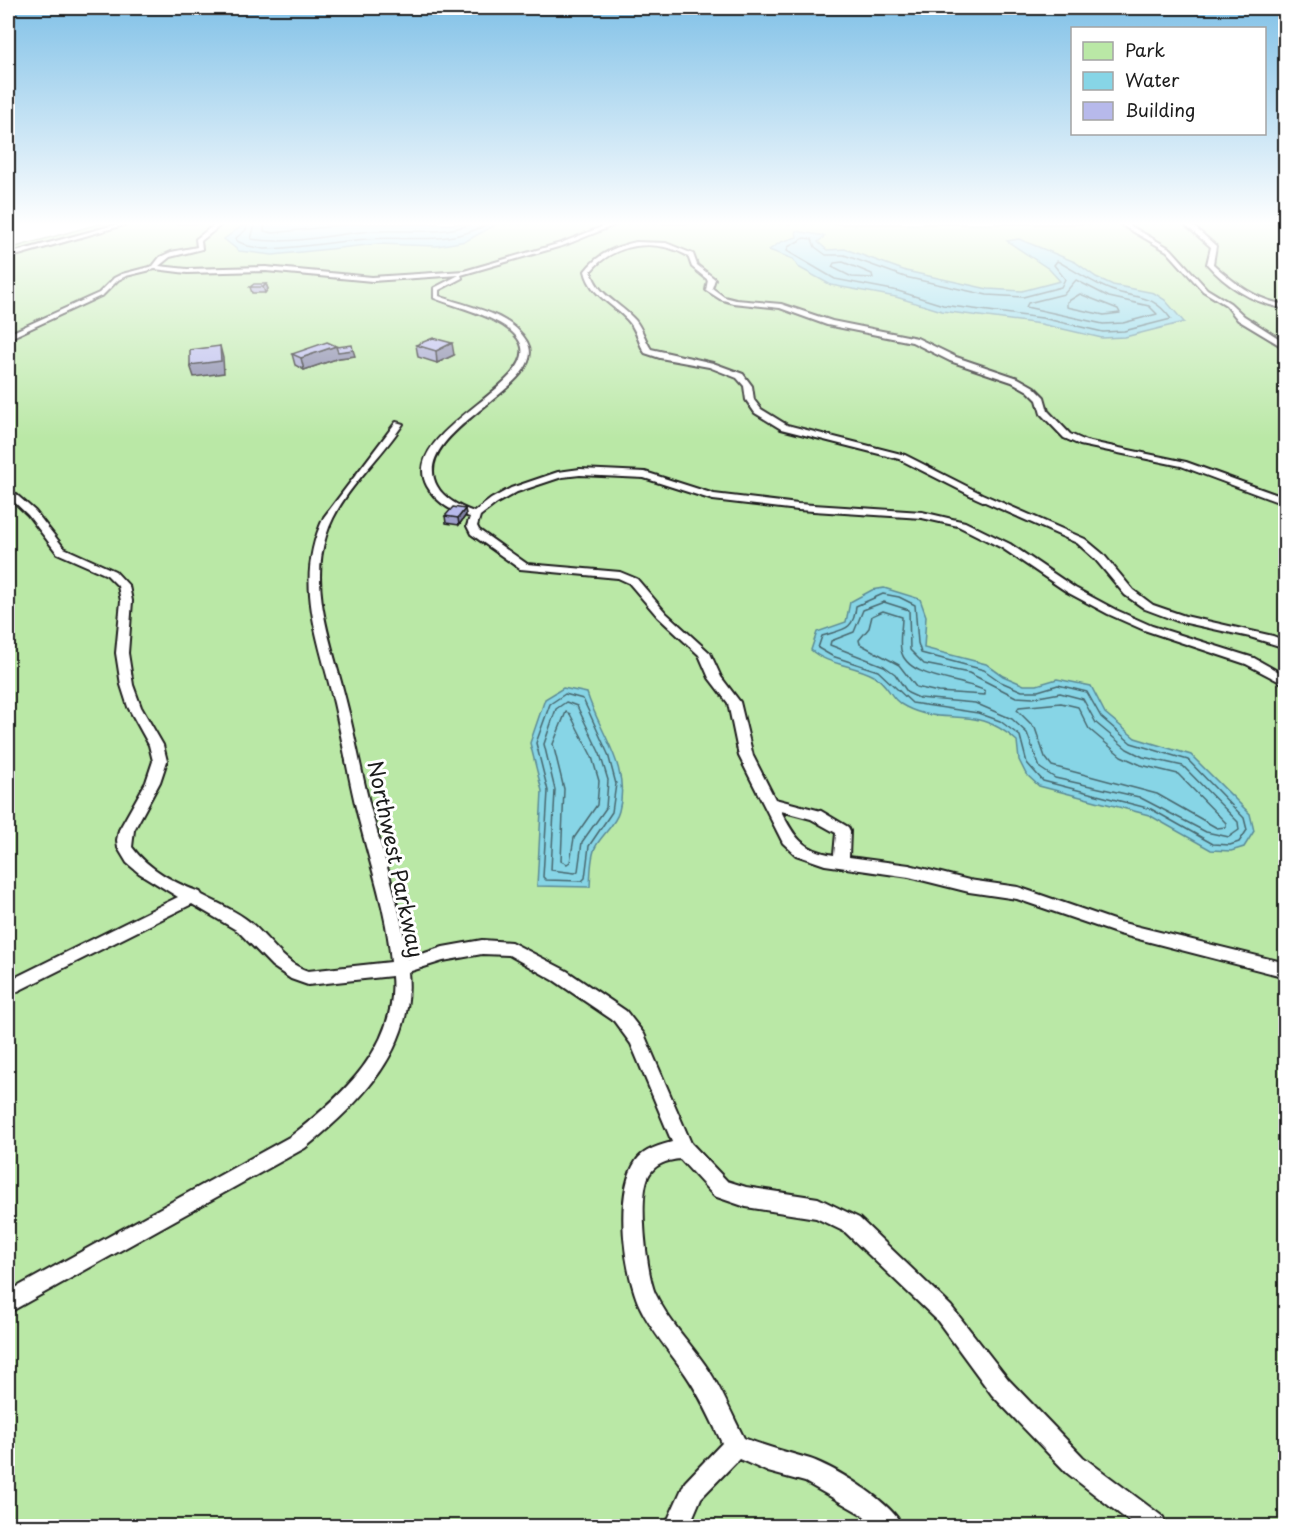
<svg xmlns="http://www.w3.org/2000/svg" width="1293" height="1534" font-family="'Playpen Sans',sans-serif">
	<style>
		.green { fill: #bae8a6; stroke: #6b8261; stroke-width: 1.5 }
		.water { fill: #87d5e6; stroke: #5c8b95; stroke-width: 1.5 }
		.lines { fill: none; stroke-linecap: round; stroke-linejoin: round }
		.shore { stroke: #47666d; stroke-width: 1.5 }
		.lane-casing { stroke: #1c1c1c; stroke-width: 4 }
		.lane { fill: #fff; fill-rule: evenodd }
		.wall { fill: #9d9fca; stroke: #1c1c1c; stroke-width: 1.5 }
		.shaded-wall { fill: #8082a4; stroke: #1c1c1c; stroke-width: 1.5 }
		.building { fill: #b7b9eb; stroke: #1c1c1c; stroke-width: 1.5 }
		.labels { text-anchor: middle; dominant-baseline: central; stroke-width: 6; stroke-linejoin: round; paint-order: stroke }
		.street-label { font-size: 21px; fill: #1c1c1c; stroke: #fff }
	</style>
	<rect width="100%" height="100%" fill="#fff"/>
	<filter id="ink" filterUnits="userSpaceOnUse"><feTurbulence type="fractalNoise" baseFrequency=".0167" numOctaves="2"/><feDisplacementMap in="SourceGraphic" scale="12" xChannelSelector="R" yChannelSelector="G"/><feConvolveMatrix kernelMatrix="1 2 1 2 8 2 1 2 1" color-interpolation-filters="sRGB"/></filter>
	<g filter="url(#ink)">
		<polygon class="green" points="99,224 1285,224 1285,1526 8,1526 8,249"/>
		<g class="water">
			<polygon points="245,224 497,224 466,241 437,246 377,244 273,255 239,251 224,239"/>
			<polygon points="796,231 825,236 818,242 827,250 845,249 906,271 988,289 1022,291 1060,281 1049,269 1007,241 1019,239 1075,262 1096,277 1113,285 1154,293 1165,300 1184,322 1125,337 1102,338 1041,324 942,311 896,297 831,285 798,267 793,259 769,250 781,242 797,237"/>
			<path d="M884,588L920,599L926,616L924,648L986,664L1003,676L1024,685H1037L1057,679L1091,686L1105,713L1135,738L1191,755L1250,814L1254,831L1244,847L1231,851L1211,850L1149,815L1039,786L1026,774L1019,760L1017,741C976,703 944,727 906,707C890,700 889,684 874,676C855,665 827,665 811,650L817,632L846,622L850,602L872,590Z"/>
			<path d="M563,688L587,693C599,732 631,767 619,811C616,824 602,835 596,846C590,856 591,875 590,887L537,886L542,791L530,743L545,699Z"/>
		</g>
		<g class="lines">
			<g class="shore">
				<path d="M247,224L246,230L236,238L237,241L248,246L264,249C299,248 332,242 366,239C411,235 444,247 488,224"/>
				<path d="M255,224L251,239C293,246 333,233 375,231C408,229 439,236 471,224"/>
				<polyline points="264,224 264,231 273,233 352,224"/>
				<path d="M804,238L812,239L815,247L826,255H844L905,277L987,295L1023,297L1061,287L1065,279L1054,265L1057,261C1074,270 1092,283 1111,290C1138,300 1151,292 1171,319L1124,331L1103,332L1042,318L943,305L898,291L835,279L787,251L788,247Z"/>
				<polygon points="843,262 872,274 873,278 852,277 832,267 834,263"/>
				<polygon points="1076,280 1109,297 1149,306 1157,314 1123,323 1103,324 1026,307 1028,303 1064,294"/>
				<polygon points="1080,294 1118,309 1120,313 1104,315 1067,307 1067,302"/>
				<path d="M883,594L899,597L915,605L918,643L921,653L984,670L1001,682L1022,691H1038L1058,685L1087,692L1101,717L1131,743L1188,760L1244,818L1247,830L1239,842L1230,845L1213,844L1151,809L1043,781L1027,763L1020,736L1000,721L978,713L912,703L878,671L832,656L818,648L822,636C843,629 854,631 856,606Z"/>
				<polygon points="884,602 909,610 910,650 924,664 969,673 1016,697 1033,698 1060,693 1083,699 1096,723 1127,749 1143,757 1183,766 1238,822 1239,830 1229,837 1206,832 1139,797 1055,778 1040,768 1027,733 1012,719 975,703 919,698 908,693 895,674 884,666 830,645 831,641 854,632 863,610"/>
				<path d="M883,611L902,617C902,628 899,639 901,650C906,679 963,679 985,691V695L938,692L916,687L899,665L860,644L859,640L869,628L872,616Z"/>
				<polygon points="565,694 583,699 608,754 616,784 612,812 589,846 585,878 582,881 546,880 543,877 548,791 536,743 550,704"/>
				<polygon points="566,702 577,706 600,754 608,780 606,808 582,842 578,871 575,873 551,870 555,790 544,744 556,709"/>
				<polygon points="1061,703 1078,707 1089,729 1121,756 1141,765 1178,774 1226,823 1226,827 1217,828 1157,794 1052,766 1045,757 1035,728 1017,710 1019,707"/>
				<polygon points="566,712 570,714 592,757 599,781 597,805 574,838 570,862 567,864 561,861 564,789 553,744"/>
			</g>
			<g class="lane-casing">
				<g id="lane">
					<polygon points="118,224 127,224 8,258 8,254"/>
					<path d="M215,224H222L201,241L202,249L170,257L159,266L187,269L266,267L372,277L464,271L561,243L609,224H617L565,245L461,275L462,278L439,290V296C468,307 511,313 527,342C552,386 407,431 437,486C444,499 460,507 474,512L491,499L511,488L558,472L580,469L645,472L714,494L798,504L922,512L965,522L1010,544L1075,588L1116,610L1152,626L1254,658L1286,676V685L1246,664L1144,630L1108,614L1067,592L1002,548L958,526L922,518L798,510L713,500L644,478L580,475L562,477L517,492L497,503L480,516L477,526L479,530L527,564L620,572L637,579L666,613L710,653L721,677L740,702L753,756L775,799L821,811L848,827L850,831L849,857L909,865L969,880L1018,887L1119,922L1286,963V977L1119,934L1017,899L969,892L909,877L825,865L796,855L783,843L739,756L728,703L709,678L699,655L658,617L629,583L618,578L520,569L471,534L467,526L470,517C452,512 436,502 427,486C398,432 538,386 521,344C510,318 458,308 434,298V288L459,275L372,281L266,271L187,273L155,269L126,276L118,280L103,295L8,339V334L99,293L114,278L122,274L153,266L160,257L171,252L197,247L196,239ZM781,811L811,819L836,833L834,855C802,850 795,838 781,811Z"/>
					<polygon points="1120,224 1127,224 1171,249 1207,289 1230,303 1244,316 1286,343 1286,349 1238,320 1226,305 1203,291 1167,251"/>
					<path d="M1184,224H1191L1216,246L1213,264C1235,284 1256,300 1286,305V309C1254,303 1228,288 1207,264L1211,247Z"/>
					<path d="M636,242L666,243L693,254L697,265L715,279L712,288L724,297L736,300L781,304L832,321L917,338L956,357L1018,378L1034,387L1044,397L1048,411L1070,434L1086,441L1186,462L1286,498V505L1181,466L1080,445L1064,438L1041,414L1037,400L1028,391L1012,382L950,361L912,342L827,325L780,308L733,303L720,299L706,290L708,280L692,267L688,256C657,238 615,242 591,271C597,295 620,303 635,320C642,328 645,340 651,349L713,363L743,374L752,386L754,400L761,409L787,425L905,455L982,494L1085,539L1103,554L1133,590L1153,605L1185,616L1273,636L1286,641V648L1250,637L1177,621L1145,609L1125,595L1095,559L1077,543L976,498L899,459L781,429L755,413L746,400L744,386L737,378L709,367L660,358L645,353C639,344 637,332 630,323C615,304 591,297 585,271C599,253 615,247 636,242Z"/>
					<path d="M396,422L403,424C379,461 339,493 326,536C309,589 332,645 345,697C356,738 362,780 374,821C386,866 402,912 407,959L443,947L482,940L511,942L567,971L626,1011L644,1034L691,1143L727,1181L746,1187L818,1198L859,1218L951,1306L1008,1379L1083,1457L1163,1517L1166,1526H1135L1067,1473L992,1395L937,1320L845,1232L816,1218L746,1207L714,1196L680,1159C668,1160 655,1164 649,1175C638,1195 646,1272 655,1293C668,1321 691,1344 708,1369C722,1390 732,1415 744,1438C766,1447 788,1452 810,1459C834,1467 893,1503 902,1526H873L863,1515L805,1482L768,1472L739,1459L701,1498L689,1526H665L685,1482L722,1443C711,1420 701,1397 686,1375C671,1353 652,1332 640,1307C624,1273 614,1194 636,1161C643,1150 660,1145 672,1142L631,1044L614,1021L555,981L509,955L482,954L443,961L408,972C416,1048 359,1104 305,1148L8,1313V1292L291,1136C342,1096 398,1046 392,976L308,985L291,979L272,966L238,931L192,904L8,996V981L178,897L139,873L127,863L118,848L117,840L119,830L146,782L153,761L149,745L128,707L121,685L116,653L121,601L118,586L107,575L57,553L28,515L8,496V489L11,490L35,511L64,548L115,571L129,586L132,601L128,653L133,685L141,707L163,745L167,761L160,782L134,830L132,847C148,869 176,884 200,892L202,895C219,904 237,911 251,923C270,939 283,963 308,971L391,962C387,913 371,867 359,820C349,781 343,742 334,703C319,639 293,581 324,517Z"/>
				</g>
			</g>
			<use href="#lane" class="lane"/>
		</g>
		<g class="wall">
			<polygon points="266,284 268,289 265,293 252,293 250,287"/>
			<polygon points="416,345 454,355 437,363 418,357"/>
			<polygon points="292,354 355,356 339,358 304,370 295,365"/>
			<polygon points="465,509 466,515 459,525 446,523 445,516"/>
		</g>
		<g class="shaded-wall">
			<polygon points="266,284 268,289 265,293 263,287"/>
			<polygon points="452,343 454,355 437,363 436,351"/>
			<polygon points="220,346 223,358 224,373 194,377 190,365"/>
			<polygon points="336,346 353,350 355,356 339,358 304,370 301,358"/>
			<polygon points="465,509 466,515 459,525 458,518"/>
		</g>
		<g class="building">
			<polygon points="254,284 266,284 263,287 250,287"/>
			<polygon points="433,338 452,343 436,351 416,345"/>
			<polygon points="327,342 336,346 301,358 292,354"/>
			<polygon points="352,345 353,350 338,352 336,347"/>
			<polygon points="220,346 221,361 190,365 190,350"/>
			<polygon points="453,507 465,509 458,518 445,516"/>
		</g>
	</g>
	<linearGradient id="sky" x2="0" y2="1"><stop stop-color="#81c1e7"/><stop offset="0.51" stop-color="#fff"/><stop offset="1" stop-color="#fff" stop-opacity="0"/></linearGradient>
	<rect width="1293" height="439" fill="url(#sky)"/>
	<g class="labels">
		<g class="street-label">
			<text transform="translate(397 859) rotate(78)">Northwest Parkway</text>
		</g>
	</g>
	<rect width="1293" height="1534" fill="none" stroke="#fff" stroke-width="30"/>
	<rect x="15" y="15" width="1263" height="1504" fill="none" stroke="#1c1c1c" stroke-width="2" filter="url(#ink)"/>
	<rect x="1071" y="27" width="195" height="108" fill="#ffffff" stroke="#a4a4a4" stroke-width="1.5"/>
	<rect x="1083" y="42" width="30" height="18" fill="#bae8a6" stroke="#a4a4a4" stroke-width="1.5"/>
	<text x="1125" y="57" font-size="18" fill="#1c1c1c">Park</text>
	<rect x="1083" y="72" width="30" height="18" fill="#87d5e6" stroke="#a4a4a4" stroke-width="1.5"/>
	<text x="1125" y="87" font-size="18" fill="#1c1c1c">Water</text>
	<rect x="1083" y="102" width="30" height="18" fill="#b7b9eb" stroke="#a4a4a4" stroke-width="1.5"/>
	<text x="1125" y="117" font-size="18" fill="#1c1c1c">Building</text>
</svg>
